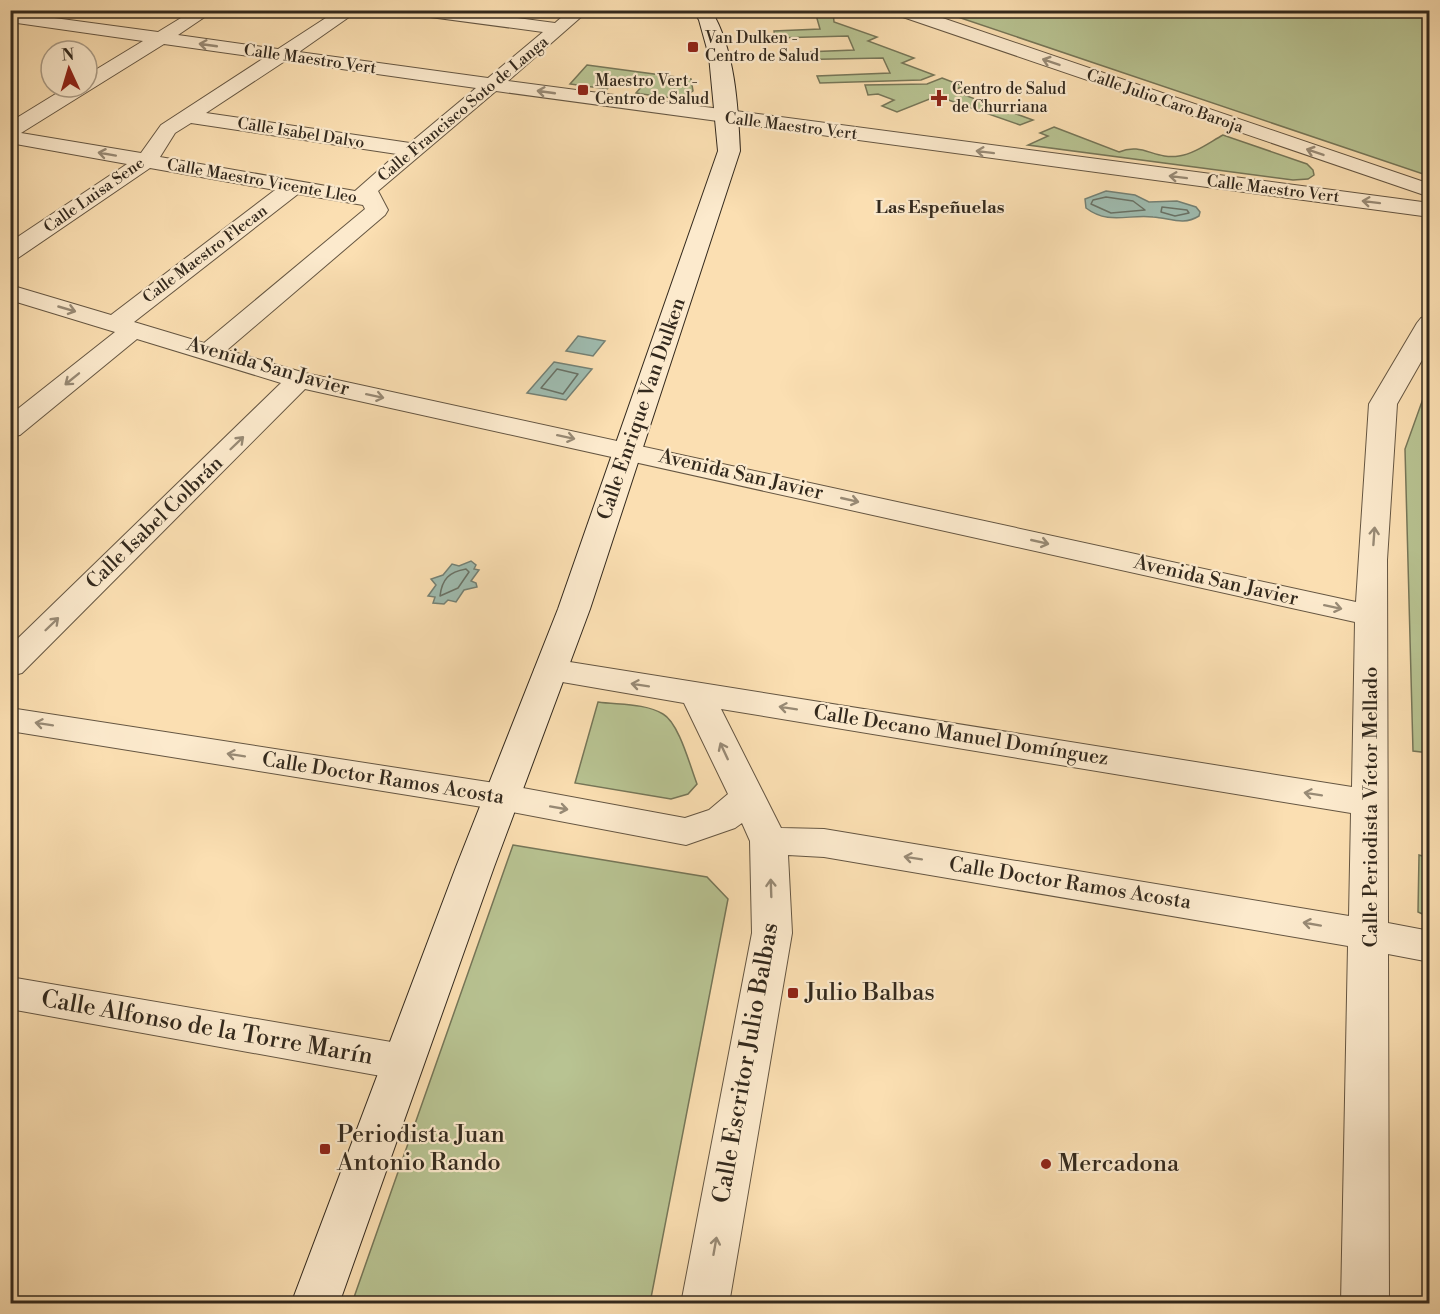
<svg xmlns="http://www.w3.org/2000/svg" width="1440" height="1314" font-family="'Libre Bodoni',serif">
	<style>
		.green { fill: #b8c392; stroke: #767658; stroke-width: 1.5 }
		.water { fill: #9fbcb0; stroke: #748175; stroke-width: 1.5 }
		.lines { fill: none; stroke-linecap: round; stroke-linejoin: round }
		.shore { stroke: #697266; stroke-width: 1.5 }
		.street-casing { stroke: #655642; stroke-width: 2 }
		.secondary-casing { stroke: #33291d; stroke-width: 2 }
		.street { fill: #fceacd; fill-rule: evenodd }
		.secondary { fill: #fceacd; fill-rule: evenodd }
		.oneway { stroke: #988a75 }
		.poi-dot { fill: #8f2418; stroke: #fceacd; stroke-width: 2 }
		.labels { text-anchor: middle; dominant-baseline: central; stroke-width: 4.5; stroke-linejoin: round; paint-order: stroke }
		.far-poi-label { font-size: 16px; fill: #33291d; stroke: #fceacd; text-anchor: start }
		.far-street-label { font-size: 16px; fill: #33291d; stroke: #fceacd }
		.far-neighbourhood-label { font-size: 18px; font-weight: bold; fill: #33291d; stroke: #fceacd }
		.street-label { font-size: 20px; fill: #33291d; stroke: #fceacd }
		.near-poi-label { font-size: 24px; fill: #33291d; stroke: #fceacd; text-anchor: start }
		.near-street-label { font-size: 24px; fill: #33291d; stroke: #fceacd }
	</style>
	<rect width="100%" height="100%" fill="#fbdfb2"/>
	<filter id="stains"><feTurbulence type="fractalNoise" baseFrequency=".00333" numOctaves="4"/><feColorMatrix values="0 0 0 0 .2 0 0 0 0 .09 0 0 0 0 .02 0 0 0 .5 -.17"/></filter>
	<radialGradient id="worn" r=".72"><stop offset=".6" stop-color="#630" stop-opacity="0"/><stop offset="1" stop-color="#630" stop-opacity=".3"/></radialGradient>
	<g class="green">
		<polygon points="743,11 833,11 834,22 877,37 868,41 914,58 902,63 934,75 921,80 820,83 817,76 890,73 883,58 782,60 780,53 854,50 848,36 775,38 774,31 820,29 816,15 742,17"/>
		<polygon points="940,11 1429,11 1429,176"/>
		<path d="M587,65L691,79L693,91C678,103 653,95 636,93L643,85L615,81L607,89L570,84Z"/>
		<polygon points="942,78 963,86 953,91 1033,120 1020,125 937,96 897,112 882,106 894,100 878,94 868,95 865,85 927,84"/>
		<path d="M1054,127L1119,152C1142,142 1155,160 1179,156C1194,154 1210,142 1223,135L1307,164L1313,170L1314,175L1308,179L1293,180L1028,145L1048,136L1040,133Z"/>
		<polygon points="1429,382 1429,753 1413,751 1405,449"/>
		<path d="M598,702C618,705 645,703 663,714C679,723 690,766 697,784L688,794L671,799L575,783Z"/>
		<polygon points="513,845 707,877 728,899 650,1303 352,1303"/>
		<polygon points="1419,855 1429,858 1429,917 1418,912"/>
	</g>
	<g class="water">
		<path d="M1106,191L1135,195L1149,202L1177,201L1196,207L1200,212L1199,216C1183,226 1170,218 1153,217C1129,214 1108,225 1086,208L1085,199Z"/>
		<polygon points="578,336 605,341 593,356 566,351"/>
		<polygon points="554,362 592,369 566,400 527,393"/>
		<polygon points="471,561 476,565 474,569 479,570 471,581 476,583 477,587 464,590 456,602 448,600 444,604 433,603 435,597 428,596 436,585 431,579 443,575 452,564 459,566"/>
	</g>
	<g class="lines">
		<g class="shore">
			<polygon points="1106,197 1133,201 1145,210 1111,213 1091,204 1093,200"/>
			<polygon points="1162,207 1187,210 1189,213 1175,216 1161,212"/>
			<polygon points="557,369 578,374 563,394 541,388"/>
			<path d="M466,569L469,572L458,588L440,596C442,579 449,572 466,569Z"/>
		</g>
		<g class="street-casing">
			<g id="street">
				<path d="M194,10H215L178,35L278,49L338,10H359L299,52L488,78L543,32L415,15L407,10H459L555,23L570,10H589L508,81L1430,203V217L496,91L378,191L388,210L385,215L227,350L305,373L1356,602L1369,404L1417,323L1421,318L1430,316V346L1397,404L1387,560L1388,923L1430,931V962L1388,954L1389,1304H1341L1348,946L824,857L788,855L792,933L729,1304H681L752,933L750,841L742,823L735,828L686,845L501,810L10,731V708L501,784L685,818L709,810L728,794L684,703L539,678L534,670L539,662L551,659L1352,787L1355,622L305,389L22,673L10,676V646L281,383L137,339L20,435L10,437V415L115,332L10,300V285L111,315L275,190L150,168L18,258L10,260V242L127,164L10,143V122L67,87H87V75L143,41L10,22V12L158,32ZM164,44L264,58L161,125L141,153L21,133ZM285,61L476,88L410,143L206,113ZM191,123L397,154L355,191L160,157L175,133ZM298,194L363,205L365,209L204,343L134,322ZM721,709L1351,813L1349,916L824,829L781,828Z"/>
				<polygon points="892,10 919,10 1430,184 1430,197 894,14"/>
				<polygon points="10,977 403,1044 418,1050 424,1062 418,1074 403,1080 10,1009"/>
			</g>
		</g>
		<g class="secondary-casing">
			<path id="secondary" d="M693,10H711C735,49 738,106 740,151L590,609L494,867L339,1304H291L456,867L558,609L718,151L709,56L699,20Z"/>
		</g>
		<use href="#street" class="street"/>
		<use href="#secondary" class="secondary"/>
	</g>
	<defs><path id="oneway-shaft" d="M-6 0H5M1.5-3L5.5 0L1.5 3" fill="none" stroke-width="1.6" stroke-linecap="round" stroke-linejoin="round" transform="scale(1.5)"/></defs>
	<g class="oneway">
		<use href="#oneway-shaft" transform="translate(208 45) rotate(-172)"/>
		<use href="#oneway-shaft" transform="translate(1051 62) rotate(-161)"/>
		<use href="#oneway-shaft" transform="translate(546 92) rotate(-172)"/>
		<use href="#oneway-shaft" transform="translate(985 152) rotate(-173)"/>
		<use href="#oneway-shaft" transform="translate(1315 152) rotate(-161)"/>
		<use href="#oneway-shaft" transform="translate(107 154) rotate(-170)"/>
		<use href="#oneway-shaft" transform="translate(1178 177) rotate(-173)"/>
		<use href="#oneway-shaft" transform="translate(1371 202) rotate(-173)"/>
		<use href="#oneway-shaft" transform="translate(67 309) rotate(16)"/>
		<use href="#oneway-shaft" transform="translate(72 379) rotate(141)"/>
		<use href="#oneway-shaft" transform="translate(375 396) rotate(12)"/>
		<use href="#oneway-shaft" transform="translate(566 437) rotate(12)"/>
		<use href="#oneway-shaft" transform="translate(237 443) rotate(-44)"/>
		<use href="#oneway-shaft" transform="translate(850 500) rotate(13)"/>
		<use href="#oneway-shaft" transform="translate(1374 536) rotate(-86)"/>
		<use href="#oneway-shaft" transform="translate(1040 542) rotate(13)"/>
		<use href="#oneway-shaft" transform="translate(1333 607) rotate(12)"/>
		<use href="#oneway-shaft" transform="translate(52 624) rotate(-44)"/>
		<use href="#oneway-shaft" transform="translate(640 685) rotate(-171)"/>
		<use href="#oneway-shaft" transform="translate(788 708) rotate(-171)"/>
		<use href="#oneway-shaft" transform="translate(44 724) rotate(-171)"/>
		<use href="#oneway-shaft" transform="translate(724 751) rotate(-115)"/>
		<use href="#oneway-shaft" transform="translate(236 755) rotate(-171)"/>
		<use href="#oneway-shaft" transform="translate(1313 794) rotate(-171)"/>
		<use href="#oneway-shaft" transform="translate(559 808) rotate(10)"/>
		<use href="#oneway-shaft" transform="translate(913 858) rotate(-171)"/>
		<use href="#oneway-shaft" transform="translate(771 888) rotate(-92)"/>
		<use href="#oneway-shaft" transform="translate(1312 924) rotate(-170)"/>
		<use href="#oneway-shaft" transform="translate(715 1246) rotate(-80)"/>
	</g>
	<g class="poi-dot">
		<rect x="687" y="41" width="12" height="12" rx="3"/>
		<rect x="577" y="84" width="12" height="12" rx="3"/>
		<path d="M936 89h6v6h6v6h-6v6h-6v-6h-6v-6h6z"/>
		<rect x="787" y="987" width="12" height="12" rx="3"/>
		<rect x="319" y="1143" width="12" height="12" rx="3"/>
		<circle cx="1046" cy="1164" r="6"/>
	</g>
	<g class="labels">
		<g class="far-poi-label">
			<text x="705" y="38">Van Dulken -<tspan x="705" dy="18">Centro de Salud</tspan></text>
			<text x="595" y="81">Maestro Vert -<tspan x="595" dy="18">Centro de Salud</tspan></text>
			<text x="952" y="89">Centro de Salud<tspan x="952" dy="18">de Churriana</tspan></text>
		</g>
		<g class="far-street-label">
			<text transform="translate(310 59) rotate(8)">Calle Maestro Vert</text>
			<text transform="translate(1165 101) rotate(19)">Calle Julio Caro Baroja</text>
			<text transform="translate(463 109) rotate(-40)">Calle Francisco Soto de Langa</text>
			<text transform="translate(791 126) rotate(7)">Calle Maestro Vert</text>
			<text transform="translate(301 133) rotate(9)">Calle Isabel Dalvo</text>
			<text transform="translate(262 181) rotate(10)">Calle Maestro Vicente Lleo</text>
			<text transform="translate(1273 189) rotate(7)">Calle Maestro Vert</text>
			<text transform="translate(94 195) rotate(-35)">Calle Luisa Sene</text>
			<text transform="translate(205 254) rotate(-37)">Calle Maestro Flecan</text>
		</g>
		<g class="far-neighbourhood-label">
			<text x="940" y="207">Las Espeñuelas</text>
		</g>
		<g class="street-label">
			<text transform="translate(268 367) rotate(16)">Avenida San Javier</text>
			<text transform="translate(642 409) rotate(-71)">Calle Enrique Van Dulken</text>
			<text transform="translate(741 475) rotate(13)">Avenida San Javier</text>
			<text transform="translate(155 523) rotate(-44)">Calle Isabel Colbrán</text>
			<text transform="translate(1216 581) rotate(13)">Avenida San Javier</text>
			<text transform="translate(961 736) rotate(9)">Calle Decano Manuel Domínguez</text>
			<text transform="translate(383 779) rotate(9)">Calle Doctor Ramos Acosta</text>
			<text transform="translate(1371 807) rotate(-90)">Calle Periodista Víctor Mellado</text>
			<text transform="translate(1070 884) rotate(9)">Calle Doctor Ramos Acosta</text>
		</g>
		<g class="near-poi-label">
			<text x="805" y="993">Julio Balbas</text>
			<text x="337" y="1135">Periodista Juan<tspan x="337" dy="28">Antonio Rando</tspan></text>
			<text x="1058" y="1164">Mercadona</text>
		</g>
		<g class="near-street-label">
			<text transform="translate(207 1028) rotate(10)">Calle Alfonso de la Torre Marín</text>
			<text transform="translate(746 1063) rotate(-80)">Calle Escritor Julio Balbas</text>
		</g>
	</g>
	<rect width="1440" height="1314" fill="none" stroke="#fbdfb2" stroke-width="36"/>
	<rect x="12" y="12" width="1416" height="1290" fill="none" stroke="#33291d" stroke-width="3"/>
	<rect x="18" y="18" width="1404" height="1278" fill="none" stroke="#33291d" stroke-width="1.5"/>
	<g transform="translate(69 69) rotate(356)"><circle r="28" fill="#fceacd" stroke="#ac9d87" stroke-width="1.5"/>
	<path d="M0-4.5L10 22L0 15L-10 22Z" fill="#8f2418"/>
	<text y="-9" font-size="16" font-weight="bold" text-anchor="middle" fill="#33291d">N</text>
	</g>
	<rect width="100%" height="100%" filter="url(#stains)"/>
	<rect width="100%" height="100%" fill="url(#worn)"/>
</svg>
